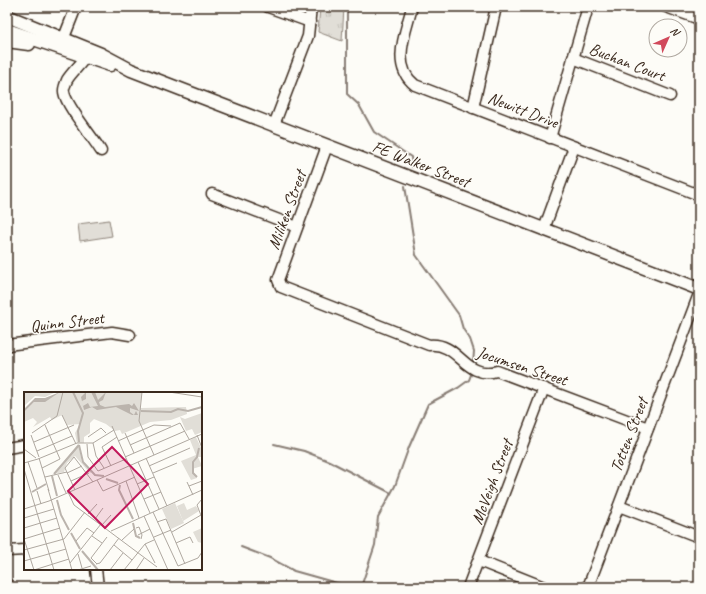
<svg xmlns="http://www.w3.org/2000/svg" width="706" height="594" font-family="Caveat,sans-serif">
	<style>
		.park { fill: url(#park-tufts); stroke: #8e847a }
		.pitch { fill: #e1ded7; stroke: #8e847a }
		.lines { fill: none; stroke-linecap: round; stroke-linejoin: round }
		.stream { stroke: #887d74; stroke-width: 2 }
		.minor-casing { stroke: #3b2a1e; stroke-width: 13 }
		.major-casing { stroke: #3b2a1e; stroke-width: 15 }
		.minor { stroke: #fdfcf7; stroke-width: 10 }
		.major { stroke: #fdfcf7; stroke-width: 12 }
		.labels { text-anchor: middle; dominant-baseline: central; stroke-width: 3; stroke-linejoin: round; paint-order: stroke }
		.street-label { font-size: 17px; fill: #3b2a1e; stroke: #fdfcf7 }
		.inset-river { fill: none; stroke: #bbb4ad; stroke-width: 2 }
		.inset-road { fill: none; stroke: #afa8a0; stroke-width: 1 }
		.view { fill: #c2185b; fill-opacity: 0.15; stroke: #c2185b; stroke-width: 2 }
		.inset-edge { fill: none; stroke: #3b2a1e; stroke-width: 2 }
	</style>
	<defs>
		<pattern id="park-tufts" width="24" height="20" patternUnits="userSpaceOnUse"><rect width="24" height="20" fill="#e1ded7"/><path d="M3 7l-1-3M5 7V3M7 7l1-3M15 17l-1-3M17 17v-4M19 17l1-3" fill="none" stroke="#c2bfb8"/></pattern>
	</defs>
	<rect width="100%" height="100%" fill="#fdfcf7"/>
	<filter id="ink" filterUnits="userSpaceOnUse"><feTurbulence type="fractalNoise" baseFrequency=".025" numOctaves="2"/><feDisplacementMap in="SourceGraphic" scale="8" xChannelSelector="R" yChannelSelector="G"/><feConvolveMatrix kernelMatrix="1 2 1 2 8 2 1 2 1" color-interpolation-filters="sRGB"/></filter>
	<g filter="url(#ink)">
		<polygon class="park" points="320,7 344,7 342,41 318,32"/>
		<polygon class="pitch" points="109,220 112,236 80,241 78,224"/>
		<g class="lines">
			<g class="stream">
				<polyline points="347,7 347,94 359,105 374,132 411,157 412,167"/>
				<polyline points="405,186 416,255 459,315 463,329 470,339 474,351 473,365"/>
				<polyline points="274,444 304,451 329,461 391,493"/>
				<polyline points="241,547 270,558 294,571 351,587"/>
				<polyline points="361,587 375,545 378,517 395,486 409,447 428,404 458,388 469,380 472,372"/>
			</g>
			<g class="minor-casing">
				<g id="minor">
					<polyline points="268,7 310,22"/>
					<path d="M412,7C406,32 390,66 415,85L699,195"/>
					<polyline points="666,7 699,19"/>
					<polyline points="63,40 76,7"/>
					<path d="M89,50C84,63 74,69 67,80C66,83 63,89 64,92C66,106 92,136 101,151"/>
					<polyline points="573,58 670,96"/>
					<polyline points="473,108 496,7"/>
					<polyline points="274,125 308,36 311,7"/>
					<polyline points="550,138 588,7"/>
					<path d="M327,146L278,280L281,287L429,345C460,342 464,380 497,371L648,428"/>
					<polyline points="212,194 297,227"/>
					<polyline points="544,229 574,147"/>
					<polyline points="7,345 112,332 130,335"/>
					<polyline points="7,448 25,445"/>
					<polyline points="619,506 699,537"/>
					<polyline points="7,551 25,550"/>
					<polyline points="479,561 544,587"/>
					<polyline points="96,569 98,587"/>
					<polyline points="7,584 7,587"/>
					<polyline points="468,587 544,388"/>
					<polyline points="588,587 699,294"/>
				</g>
			</g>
			<g class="major-casing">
				<g id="major">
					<polyline points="7,16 101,54 131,70 699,289"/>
					<polyline points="7,30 110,65"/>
					<polyline points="7,41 29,44"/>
				</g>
			</g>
			<use href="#minor" class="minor"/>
			<use href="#major" class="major"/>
		</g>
	</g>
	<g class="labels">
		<g class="street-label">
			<text transform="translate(627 62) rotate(21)">Buchan Court</text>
			<text transform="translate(523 110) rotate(21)">Newitt Drive</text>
			<text transform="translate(421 164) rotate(21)">FE Walker Street</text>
			<text transform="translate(287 210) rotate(-70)">Miliken Street</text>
			<text transform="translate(67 322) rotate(-7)">Quinn Street</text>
			<text transform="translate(522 366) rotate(18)">Jocumsen Street</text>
			<text transform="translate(629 435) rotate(-69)">Totten Street</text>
			<text transform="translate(492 482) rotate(-69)">McVeigh Street</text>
		</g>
	</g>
	<g transform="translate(24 392)">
		<rect width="178" height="178" fill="#fdfcf7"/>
		<path d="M178,21V40L171,43L168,37L162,39L156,25L161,27ZM172,45L178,58V65H174L178,74L168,77L173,86L167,88L157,69L172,63L166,48ZM151,111L160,131L147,137L138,117ZM178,136V151L174,150L169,140Z" fill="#e1ded7"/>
		<path d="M0,0H32L21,5L11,4L0,14ZM36,0H118L116,16L162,15L163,22L147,28L126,30L98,42L96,38L91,39L82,32L70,27L66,31V41L60,45V51H53L51,41L56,32L43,33L38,23L28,28L26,25L9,35L13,30L9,26L0,30V20L10,10H19ZM54,52L58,70L68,80L66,81L51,64L43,71L40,80L30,82ZM160,111L163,118L172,114L175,119L159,129L153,114Z" fill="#e1ded7"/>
		<path d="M36,0L21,10H10L0,20V17L11,6H21ZM62,0V7L58,9L59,14L64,11L66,15L74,14L67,0H71L74,8L82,0L79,8L75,10L76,13L81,15L105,12L108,14L110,11L115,19L106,16V20L110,23L112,19L114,23H108L92,15L73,18L68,15L60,18L57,5Z" fill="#bbb4ad"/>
		<path class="inset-river" d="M49,0L59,21L54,39L55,50M117,19L147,20L154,17L164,19L178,15M55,53L59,70L71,83L80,84M30,82L55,53M28,84L33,104M173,85L169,81V70L173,65L175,56M82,87L94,91M96,93L95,98L109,127M8,100L22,92M33,108L37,123L45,138M109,131L112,144L116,146M47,141L56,157M58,159L74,178"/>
		<path class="inset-road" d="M118,0L115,29L130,63M145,0L178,5M38,23L52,52M88,34L126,121M8,41L33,24L39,0M101,41L110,61M7,43L15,65M173,43L178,56M64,45L77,36L82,41M94,49L130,33L147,34M10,50L50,33M69,51L72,64L80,76M63,52L64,65L74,79L102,67M106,53L156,31L165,47M0,57L12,66M13,59L48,44M101,65L161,39M15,66L25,99M122,66L143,114M14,67L53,51H69L90,38M4,70L13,96M114,70L135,117M0,71L14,67M87,74L78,55L93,45M125,74L166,56M18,76L36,67L21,33M0,77L30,178M43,81L58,74M129,81L153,71M34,83L42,101M21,85L43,80M73,88L79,99L111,85M47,89L65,81M102,89L115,126M163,90L169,103M113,92L130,85M165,94L178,89M24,97L48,178M51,98L41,76L50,65L69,90M13,99L17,112M44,100L50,113L133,175M120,107L137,100M178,107L173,113L178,126M0,117L25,109L178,42M129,120L154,174L174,166L178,160M64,122L73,112M120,124L144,178M0,126L30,117M71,127L79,116M133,130L142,127L161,172M78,133L87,123M0,136L33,126M112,136L115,135L118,143L117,147M87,139L178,98M148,140L177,123M114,143L126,137M68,144L78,151M130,145L147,138M0,147L36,136M0,147L10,178M98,148L110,137M52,149L63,136L70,141M152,151L166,145L169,151M121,152L131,171M90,153L108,168M0,158L40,147L61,120M54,162L58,176M0,169L42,157M46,171L77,132M72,172L76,171L95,146M73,172L67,166L83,145M10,178L45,167M54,178L67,174M86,178L99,161M100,178L121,152L130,148M112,178L120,166"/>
		<path class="view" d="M88,55L124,92L81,136L44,99Z"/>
		<rect width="178" height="178" class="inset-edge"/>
	</g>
	<rect width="706" height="594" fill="none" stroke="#fdfcf7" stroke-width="24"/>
	<rect x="12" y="12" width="682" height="570" fill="none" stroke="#3b2a1e" stroke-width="1.5" filter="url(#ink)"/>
	<g transform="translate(668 38) rotate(45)"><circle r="19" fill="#fdfcf7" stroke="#afa8a0"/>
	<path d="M0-3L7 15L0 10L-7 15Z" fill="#d1495b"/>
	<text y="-6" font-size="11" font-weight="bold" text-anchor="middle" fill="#3b2a1e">N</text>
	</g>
</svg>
